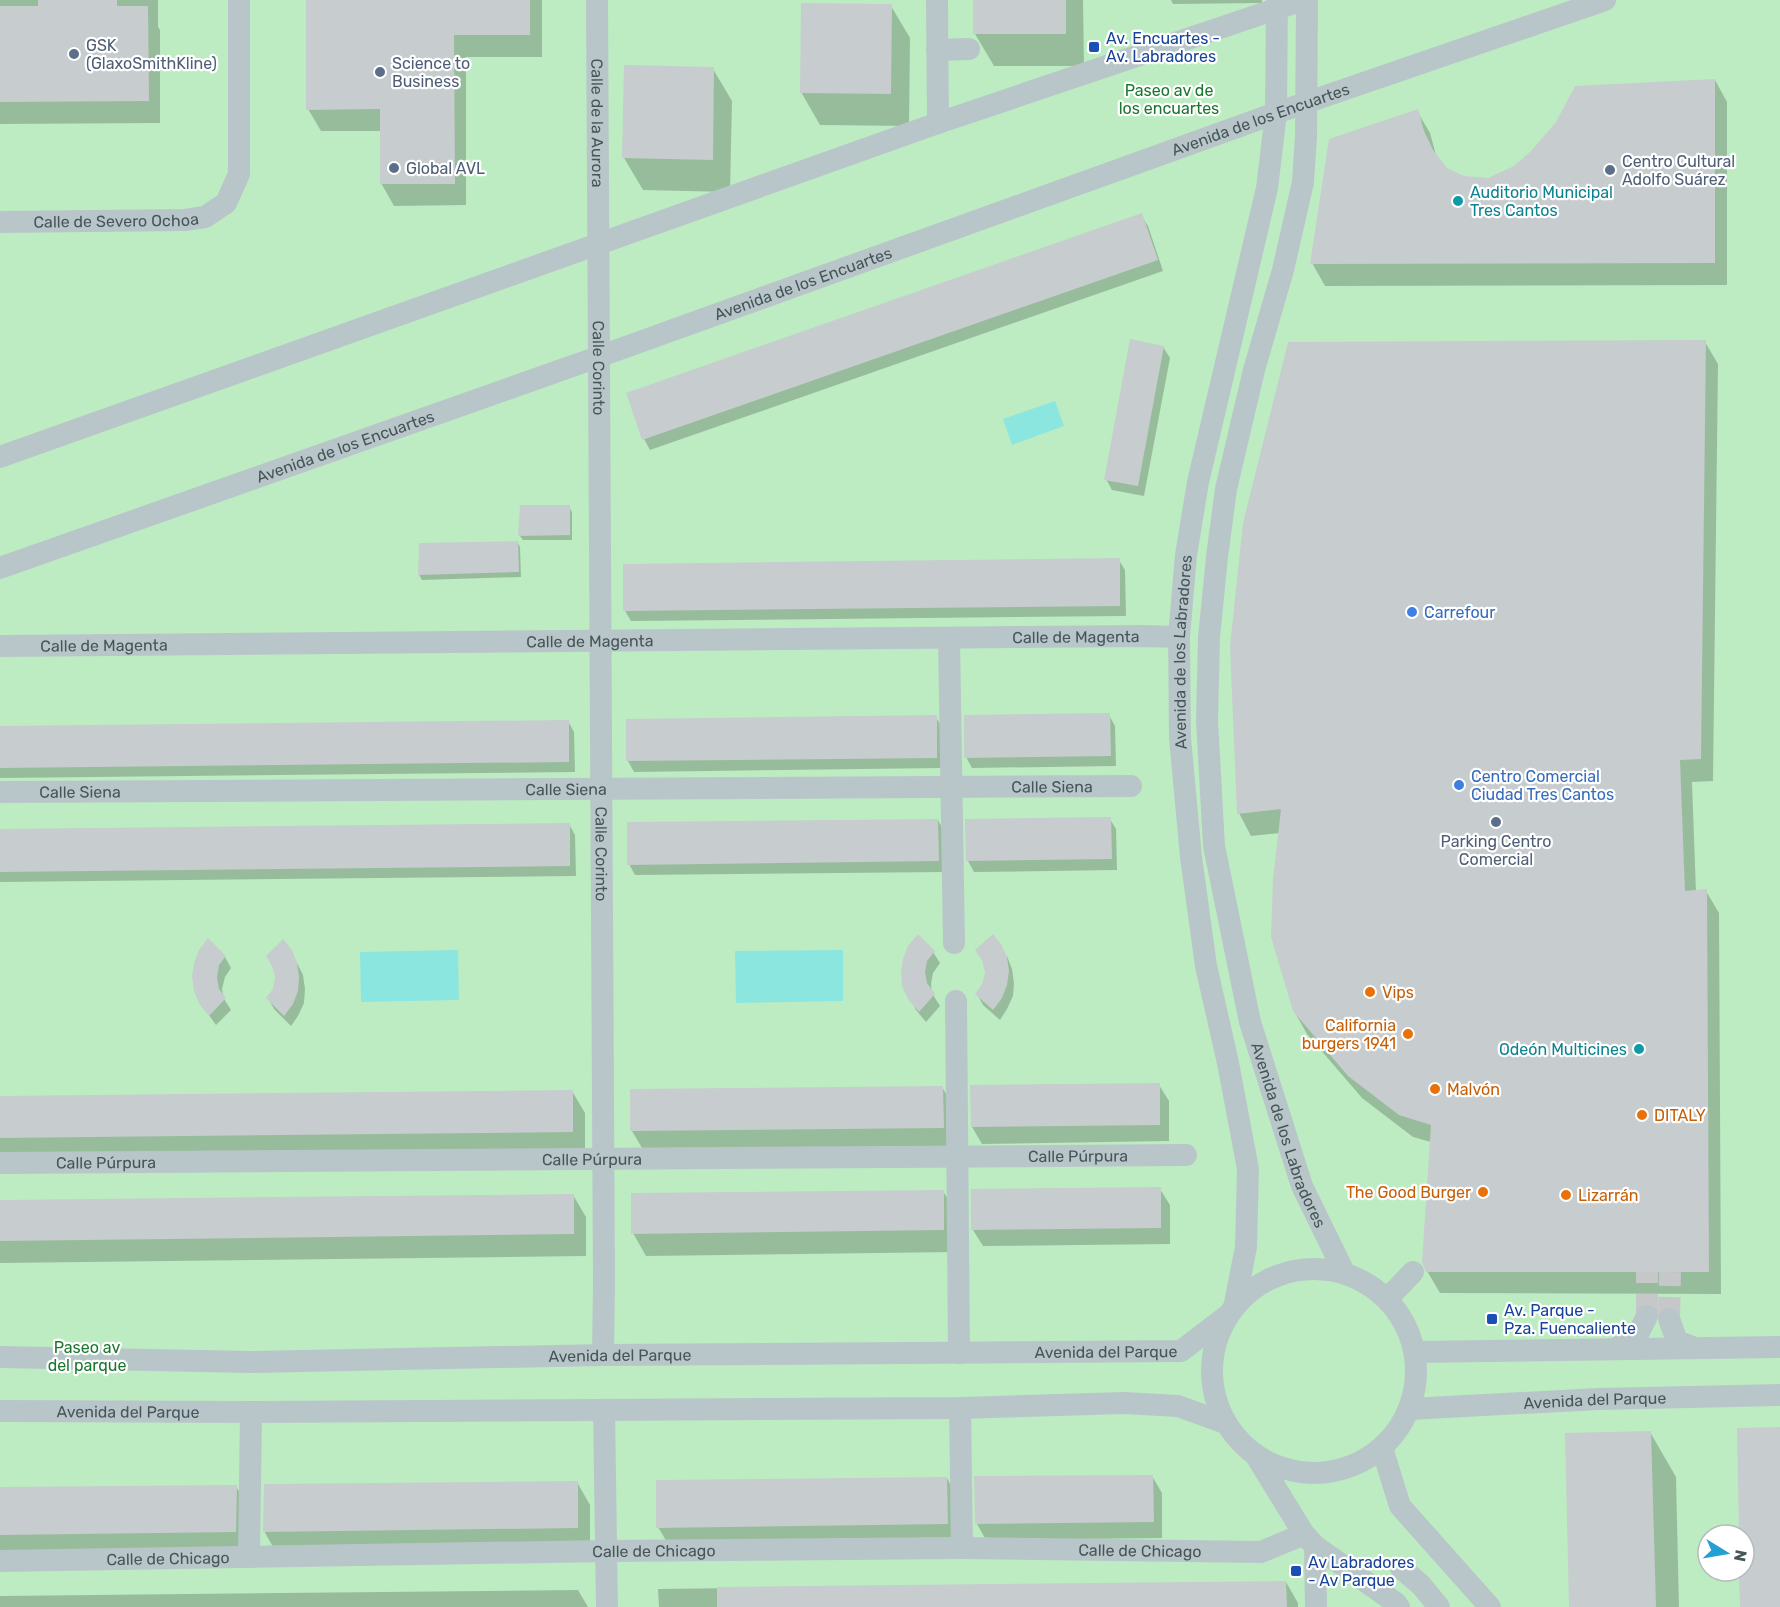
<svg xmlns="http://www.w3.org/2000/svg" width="1780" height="1607" font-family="Rubik,sans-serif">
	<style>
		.green { fill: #bdecc2; fill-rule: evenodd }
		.water { fill: #8ce6e0 }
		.shadow { fill: #0003 }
		.building { fill: #c7ccce }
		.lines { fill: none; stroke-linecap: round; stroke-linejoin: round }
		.street-tunnel { stroke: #c5c7c9; stroke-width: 22; stroke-dasharray: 22 11; stroke-linecap: butt }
		.street { stroke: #b9c6c9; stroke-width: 22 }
		.transit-dot { fill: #1a4fb4; stroke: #fff; stroke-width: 2 }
		.service-dot { fill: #5c6f8a; stroke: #fff; stroke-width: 2 }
		.culture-dot { fill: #0f9aa8; stroke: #fff; stroke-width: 2 }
		.shop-dot { fill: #3f7fe0; stroke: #fff; stroke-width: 2 }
		.food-dot { fill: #e8710a; stroke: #fff; stroke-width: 2 }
		.labels { text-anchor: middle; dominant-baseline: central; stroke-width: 4.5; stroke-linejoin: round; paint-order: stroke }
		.transit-label { font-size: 16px; fill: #164399; stroke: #fff; text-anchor: start }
		.service-label { font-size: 16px; fill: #4e5e75; stroke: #fff; text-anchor: start }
		.park-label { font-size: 16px; fill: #1b7630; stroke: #fff }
		.street-label { font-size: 16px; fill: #465559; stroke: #fff }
		.culture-label { font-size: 16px; fill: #0d838f; stroke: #fff; text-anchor: start }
		.shop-label { font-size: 16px; fill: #366cbe; stroke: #fff; text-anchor: start }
		.food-label { font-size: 16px; fill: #c56008; stroke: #fff; text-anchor: start }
	</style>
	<rect width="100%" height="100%" fill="#efedee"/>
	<path class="green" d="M0,0H1780V1607H0ZM1708,1535H1744V1571H1708Z"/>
	<g class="water">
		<polygon points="1055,401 1064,426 1012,445 1003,419"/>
		<polygon points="458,950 459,1000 361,1002 360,952"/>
		<polygon points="843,950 843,1001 736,1003 735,951"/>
	</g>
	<g class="shadow">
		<polygon points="0,0 158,0 158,27 160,30 160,123 0,124"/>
		<polygon points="308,0 542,0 542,57 466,57 466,205 394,206 381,183 381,131 321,131 308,109"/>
		<polygon points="975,0 1083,0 1084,66 994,66 975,34"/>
		<polygon points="1171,0 1262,0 1262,3 1173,4"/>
		<polygon points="891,6 910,38 909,126 820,125 801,92"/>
		<polygon points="625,67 713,69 732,101 730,192 643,190 624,158"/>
		<polygon points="1715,80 1727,102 1727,285 1325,286 1312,263 1417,111 1430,133 1436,155 1446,169 1464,178 1488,180"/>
		<polygon points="1141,215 1148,226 1163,271 650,450 644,439"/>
		<polygon points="1705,342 1718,364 1713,781 1692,782 1696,892 1706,891 1719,913 1721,1294 1440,1293 1427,1271 1431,1142 1413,1137 1362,1098 1307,1034 1294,1011 1280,833 1251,836 1239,813"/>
		<polygon points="1163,347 1170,358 1144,496 1112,490 1106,479"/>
		<polygon points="569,507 572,512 572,540 523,540 520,536"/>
		<polygon points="518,543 520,547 521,577 422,580 419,575"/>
		<polygon points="1119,560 1125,570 1126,616 631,621 625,611"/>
		<polygon points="1109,715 1115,726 1116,766 972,768 966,757"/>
		<polygon points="936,717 942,728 943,768 634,772 628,761"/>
		<polygon points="568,721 574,732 575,772 0,778 0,727"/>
		<polygon points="1110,819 1116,829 1117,870 974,872 968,861"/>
		<polygon points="938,820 944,831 945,872 635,875 629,864"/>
		<polygon points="569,824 575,835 576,876 0,882 0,831"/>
		<polygon points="291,951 303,975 305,989 304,1003 298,1016 291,1026 274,1009 268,998 274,989"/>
		<polygon points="933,952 940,963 933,973 931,984 932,993 940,1006 926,1022 916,1010 904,986"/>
		<polygon points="1007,956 1012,969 1014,983 1013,996 1007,1009 1000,1020 983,1005 977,994 984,985 987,973"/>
		<polygon points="225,957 231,968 225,977 222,989 224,999 231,1010 216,1025 201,1004 194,977"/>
		<polygon points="1159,1085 1169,1101 1169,1141 982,1144 972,1127"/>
		<polygon points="942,1087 955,1109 955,1149 645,1153 632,1131"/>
		<polygon points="572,1091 585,1113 585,1154 0,1160 0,1098"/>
		<polygon points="1160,1189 1170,1205 1170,1244 983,1246 973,1230"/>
		<polygon points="943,1191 956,1213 956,1252 646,1256 633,1233"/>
		<polygon points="573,1195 586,1217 586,1256 0,1263 0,1201"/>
		<polygon points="1650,1432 1676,1477 1679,1607 1571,1607"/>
		<polygon points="1152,1476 1162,1493 1162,1538 986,1540 977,1524"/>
		<polygon points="947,1478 959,1501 960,1546 671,1549 658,1527"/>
		<polygon points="577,1482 590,1505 590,1550 277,1554 264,1531"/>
		<polygon points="236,1486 248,1508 248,1554 0,1557 0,1489"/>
		<polygon points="1286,1582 1298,1603 1298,1607 659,1607 658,1589"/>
		<polygon points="578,1590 588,1607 0,1607 0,1596"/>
	</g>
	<g class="building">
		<polygon points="38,0 117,0 117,6 148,6 149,101 0,102 0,6 38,6"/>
		<polygon points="306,0 530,0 530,35 454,35 455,184 380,184 380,109 306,110"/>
		<rect x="973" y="0" width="93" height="34"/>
		<polygon points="801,3 892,4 891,94 800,93"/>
		<polygon points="624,65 714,67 713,160 622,158"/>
		<polygon points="1715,79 1715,263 1310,264 1329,139 1418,109 1424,131 1433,150 1447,168 1464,176 1488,178 1514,166 1530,152 1556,122 1575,86"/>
		<polygon points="1142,213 1158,260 642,440 626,393"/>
		<polygon points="1130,339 1164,346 1138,486 1104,480"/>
		<polygon points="1706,340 1701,759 1680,760 1685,891 1707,889 1709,1272 1426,1272 1422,1262 1431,1125 1399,1115 1348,1076 1293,1011 1271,937 1273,879 1281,809 1237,814 1230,646 1243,523 1288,342"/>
		<polygon points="520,505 570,505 570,535 518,536"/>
		<polygon points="518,541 519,572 418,575 419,543"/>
		<polygon points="1120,558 1120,606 623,611 623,564"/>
		<polygon points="1110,713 1111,756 964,758 964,715"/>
		<polygon points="937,715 937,758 626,761 626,719"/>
		<polygon points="569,720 569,762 0,768 0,726"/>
		<polygon points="1111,817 1112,859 966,861 965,819"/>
		<polygon points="938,819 939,861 627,865 627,822"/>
		<polygon points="570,823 570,866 0,872 0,829"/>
		<polygon points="918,934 935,951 927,961 925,972 927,983 935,994 919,1012 908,999 902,986 901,972 903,959 908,946"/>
		<polygon points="993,934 1001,944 1007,957 1009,971 1007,985 1002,998 993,1010 975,994 982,984 985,973 982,960 975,950"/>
		<polygon points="208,938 226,956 219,965 217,977 219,989 226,998 209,1016 200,1005 194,991 192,977 194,963 199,950"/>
		<polygon points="283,939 292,950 297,963 299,977 298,991 293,1004 284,1016 266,998 273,989 275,977 272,966 266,956"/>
		<polygon points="1160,1083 1160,1125 971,1127 970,1085"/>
		<polygon points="943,1086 944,1128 630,1131 630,1089"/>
		<polygon points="573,1090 573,1132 0,1138 0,1096"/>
		<polygon points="1161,1187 1161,1228 971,1230 971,1189"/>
		<polygon points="944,1190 944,1230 631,1234 631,1193"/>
		<polygon points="574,1194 574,1234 0,1241 0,1200"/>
		<polygon points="1780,1427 1780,1607 1740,1607 1739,1571 1744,1571 1744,1535 1739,1535 1737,1428"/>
		<polygon points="1651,1431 1656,1607 1569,1607 1565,1433"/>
		<polygon points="1153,1475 1154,1522 975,1524 974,1476"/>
		<polygon points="947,1477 948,1524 656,1528 656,1480"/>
		<polygon points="578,1481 578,1528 263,1532 264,1484"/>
		<polygon points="235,1485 237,1485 236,1532 0,1535 0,1487"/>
		<polygon points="1286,1581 1287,1607 717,1607 717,1587"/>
	</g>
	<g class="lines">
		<g class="street-tunnel">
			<polyline points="1647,1316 1647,1272"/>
			<polyline points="1669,1319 1670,1272"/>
		</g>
		<g class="street">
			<path id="s1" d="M597,0L604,1283L603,1355"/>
			<polyline points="937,0 938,123"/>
			<path id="s2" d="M1307,0L1306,137L1303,182L1283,270L1254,370L1226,489L1217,557L1209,637L1207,720L1214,846L1250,1022L1302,1186L1344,1272"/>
			<polyline points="937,50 969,49"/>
			<path id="s3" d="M0,222L185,220L205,217L226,203L239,174V0"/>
			<polyline points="0,457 938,123 1303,0"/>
			<path id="s4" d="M0,568L598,357L1276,113L1605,0"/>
			<polyline points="949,638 954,943"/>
			<path id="s5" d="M0,646L1143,636L1179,637"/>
			<path id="s6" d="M0,792L1131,786"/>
			<polyline points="956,1001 959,1353"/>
			<path id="s7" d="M0,1163L1186,1155"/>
			<circle cx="1314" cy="1371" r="102"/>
			<polyline points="1387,1299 1413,1272"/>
			<path id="s8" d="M1234,1308L1246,1247L1248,1169L1228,1063L1206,966L1191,857L1180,738L1179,637L1186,555L1198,482L1267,188L1276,113L1277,0"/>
			<polyline points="1669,1319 1677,1341 1695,1348"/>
			<polyline points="1615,1349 1637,1336 1647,1316"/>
			<polyline points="1415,1352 1780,1347"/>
			<path id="s9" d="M0,1357L251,1362L603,1355L1181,1351L1228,1315"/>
			<polyline points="960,1408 962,1548"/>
			<path id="s10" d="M1409,1409L1599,1399L1780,1395"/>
			<polyline points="604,1410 607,1607"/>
			<path id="s11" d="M0,1411L251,1412L960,1408L1124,1403L1178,1406L1225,1423"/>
			<polyline points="1382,1448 1400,1506 1490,1607"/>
			<polyline points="1256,1456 1304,1534 1315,1546 1396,1603 1399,1607"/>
			<polyline points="1315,1546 1316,1607"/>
			<polyline points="249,1557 251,1412"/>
			<path id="s12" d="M0,1561L607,1551L962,1548L1261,1552L1304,1534"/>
			<polyline points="1401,1568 1421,1585 1439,1607"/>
		</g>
	</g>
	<g class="transit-dot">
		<rect x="1088" y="41" width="12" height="12" rx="3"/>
		<rect x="1486" y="1313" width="12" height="12" rx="3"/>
		<rect x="1290" y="1565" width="12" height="12" rx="3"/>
	</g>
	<g class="service-dot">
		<circle cx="74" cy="54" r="6"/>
		<circle cx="380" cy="72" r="6"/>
		<circle cx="394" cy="168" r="6"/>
		<circle cx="1610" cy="170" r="6"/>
		<circle cx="1496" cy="822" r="6"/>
	</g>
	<g class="culture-dot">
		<circle cx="1458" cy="201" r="6"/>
		<circle cx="1639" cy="1049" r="6"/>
	</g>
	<g class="shop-dot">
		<circle cx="1412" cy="612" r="6"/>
		<circle cx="1459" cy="785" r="6"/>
	</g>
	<g class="food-dot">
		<circle cx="1370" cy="992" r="6"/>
		<circle cx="1408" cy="1034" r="6"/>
		<circle cx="1435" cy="1089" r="6"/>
		<circle cx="1642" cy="1115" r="6"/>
		<circle cx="1483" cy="1192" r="6"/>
		<circle cx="1566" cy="1195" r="6"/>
	</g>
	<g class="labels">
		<g class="transit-label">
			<text x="1106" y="38">Av. Encuartes -<tspan x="1106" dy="18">Av. Labradores</tspan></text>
			<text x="1504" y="1310">Av. Parque -<tspan x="1504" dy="18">Pza. Fuencaliente</tspan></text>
			<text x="1308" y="1562">Av Labradores<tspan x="1308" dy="18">- Av Parque</tspan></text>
		</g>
		<g class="service-label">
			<text x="86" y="45">GSK<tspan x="86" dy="18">(GlaxoSmithKline)</tspan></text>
			<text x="392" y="63">Science to<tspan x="392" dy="18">Business</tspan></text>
			<text x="1622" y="161">Centro Cultural<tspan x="1622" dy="18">Adolfo Suárez</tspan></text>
			<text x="406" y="168">Global AVL</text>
			<text x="1496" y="841" text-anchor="middle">Parking Centro<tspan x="1496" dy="18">Comercial</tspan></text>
		</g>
		<g class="park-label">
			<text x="1169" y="90">Paseo av de<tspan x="1169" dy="18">los encuartes</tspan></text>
			<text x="87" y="1347">Paseo av<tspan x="87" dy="18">del parque</tspan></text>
		</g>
		<g class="street-label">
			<text stroke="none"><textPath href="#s4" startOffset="1338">Avenida de los Encuartes</textPath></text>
			<text stroke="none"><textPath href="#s1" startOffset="123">Calle de la Aurora</textPath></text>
			<text stroke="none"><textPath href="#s3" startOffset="116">Calle de Severo Ochoa</textPath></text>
			<text stroke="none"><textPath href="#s4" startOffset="852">Avenida de los Encuartes</textPath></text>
			<text stroke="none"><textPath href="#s1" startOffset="368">Calle Corinto</textPath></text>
			<text stroke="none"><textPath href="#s4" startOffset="366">Avenida de los Encuartes</textPath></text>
			<text stroke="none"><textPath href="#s5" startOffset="1076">Calle de Magenta</textPath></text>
			<text stroke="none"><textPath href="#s5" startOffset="590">Calle de Magenta</textPath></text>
			<text stroke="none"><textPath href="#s5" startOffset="104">Calle de Magenta</textPath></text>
			<text stroke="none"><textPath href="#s8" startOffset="663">Avenida de los Labradores</textPath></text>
			<text stroke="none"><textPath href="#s6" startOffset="1052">Calle Siena</textPath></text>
			<text stroke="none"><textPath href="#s6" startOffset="566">Calle Siena</textPath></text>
			<text stroke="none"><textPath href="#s6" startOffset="80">Calle Siena</textPath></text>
			<text stroke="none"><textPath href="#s1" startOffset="854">Calle Corinto</textPath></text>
			<text stroke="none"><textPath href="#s2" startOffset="1156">Avenida de los Labradores</textPath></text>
			<text stroke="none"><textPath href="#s7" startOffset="1078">Calle Púrpura</textPath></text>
			<text stroke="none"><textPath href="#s7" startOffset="592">Calle Púrpura</textPath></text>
			<text stroke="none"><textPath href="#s7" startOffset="106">Calle Púrpura</textPath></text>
			<text stroke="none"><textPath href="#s9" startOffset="1106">Avenida del Parque</textPath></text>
			<text stroke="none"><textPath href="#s9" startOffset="620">Avenida del Parque</textPath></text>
			<text stroke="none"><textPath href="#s10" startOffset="186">Avenida del Parque</textPath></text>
			<text stroke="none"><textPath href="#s11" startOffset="128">Avenida del Parque</textPath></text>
			<text stroke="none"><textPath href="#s12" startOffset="654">Calle de Chicago</textPath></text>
			<text stroke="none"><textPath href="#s12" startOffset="1140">Calle de Chicago</textPath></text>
			<text stroke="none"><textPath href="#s12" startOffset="168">Calle de Chicago</textPath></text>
		</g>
		<g class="culture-label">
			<text x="1470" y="192">Auditorio Municipal<tspan x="1470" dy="18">Tres Cantos</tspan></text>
			<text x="1627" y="1049" text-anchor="end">Odeón Multicines</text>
		</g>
		<g class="shop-label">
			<text x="1424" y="612">Carrefour</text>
			<text x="1471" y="776">Centro Comercial<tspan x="1471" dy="18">Ciudad Tres Cantos</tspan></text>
		</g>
		<g class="food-label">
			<text x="1382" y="992">Vips</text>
			<text x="1396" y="1025" text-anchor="end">California<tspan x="1396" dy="18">burgers 1941</tspan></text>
			<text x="1447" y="1089">Malvón</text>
			<text x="1654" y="1115">DITALY</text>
			<text x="1471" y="1192" text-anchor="end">The Good Burger</text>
			<text x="1578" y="1195">Lizarrán</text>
		</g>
	</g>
	<g transform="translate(1726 1553) rotate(101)"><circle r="28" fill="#ffffff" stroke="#b5bbbd" stroke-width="1.5"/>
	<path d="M0-4.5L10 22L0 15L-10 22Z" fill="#23a0d4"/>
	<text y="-9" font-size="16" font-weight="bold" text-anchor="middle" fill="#465559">N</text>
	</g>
</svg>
